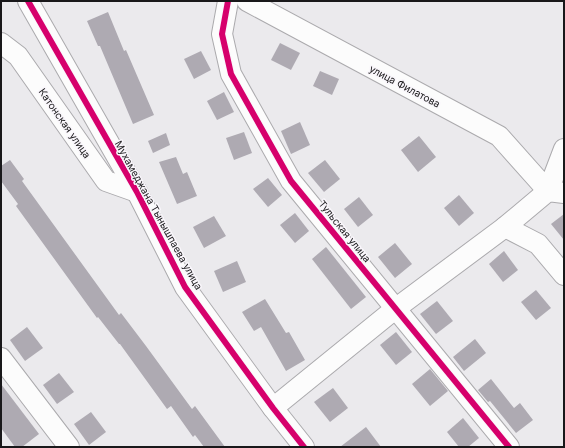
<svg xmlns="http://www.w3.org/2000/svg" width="565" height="448" font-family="Inter,sans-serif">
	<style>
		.building { fill: #aeaab2 }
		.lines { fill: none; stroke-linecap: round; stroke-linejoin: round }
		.minor-casing { stroke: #abaaad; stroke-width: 22 }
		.minor { stroke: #fcfcfc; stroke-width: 20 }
		.cycleway-casing { stroke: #f9f6fb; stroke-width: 8 }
		.cycleway { stroke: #d6006c; stroke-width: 6 }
		.labels { text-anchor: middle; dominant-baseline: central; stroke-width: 3; stroke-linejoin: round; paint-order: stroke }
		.street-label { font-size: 10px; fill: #19181a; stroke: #f9f6fb }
	</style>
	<rect width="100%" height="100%" fill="#ebeaed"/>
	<g class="building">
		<polygon points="108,12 124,51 126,50 154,115 133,124 100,46 98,46 87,21"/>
		<polygon points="280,43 300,53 291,70 271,60"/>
		<polygon points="201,51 211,70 194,79 184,59"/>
		<polygon points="320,71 339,79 332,95 313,86"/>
		<polygon points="224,92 234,112 217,120 207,101"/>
		<polygon points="300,122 310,145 291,154 281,131"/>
		<polygon points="244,132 252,153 234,160 226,138"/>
		<polygon points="166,133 170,145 153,153 148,141"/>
		<polygon points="419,136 436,157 418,172 401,150"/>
		<polygon points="176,157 183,174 187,172 197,196 177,204 159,162"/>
		<polygon points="10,160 24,179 22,181 119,315 121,313 146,346 192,409 195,406 225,447 204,447 195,435 193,437 171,406 167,409 120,344 119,344 98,317 97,318 16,206 18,204 1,181 1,166"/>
		<polygon points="325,160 340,179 324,192 308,173"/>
		<polygon points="268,178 282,195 268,207 253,189"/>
		<polygon points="459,195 474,213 459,226 444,208"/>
		<polygon points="359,197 373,215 358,227 344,209"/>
		<polygon points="295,213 309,231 295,243 280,225"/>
		<polygon points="564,214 564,240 551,224"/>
		<polygon points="214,216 226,236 204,248 193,227"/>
		<polygon points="395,243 412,264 395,278 378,257"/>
		<polygon points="326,247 366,297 351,309 312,259"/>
		<polygon points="504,251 518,270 503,282 489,264"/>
		<polygon points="237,261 246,282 223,292 214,271"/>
		<polygon points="536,290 551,308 536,320 521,302"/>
		<polygon points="265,299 286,333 289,332 305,360 286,371 261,327 254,331 242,312"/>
		<polygon points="437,301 453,321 436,334 420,314"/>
		<polygon points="27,327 43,348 25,361 10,340"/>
		<polygon points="396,332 412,352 396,365 380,345"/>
		<polygon points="475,339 486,353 464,371 453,357"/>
		<polygon points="430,369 448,391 430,406 412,384"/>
		<polygon points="59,373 74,392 57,404 43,385"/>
		<polygon points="491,379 514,408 520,403 533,420 516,433 490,401 488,402 478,390"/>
		<polygon points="1,384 39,434 22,447 15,447 1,428"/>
		<polygon points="333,388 348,408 330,422 314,402"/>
		<polygon points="91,412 106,432 89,445 74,424"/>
		<polygon points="463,418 479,438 468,447 459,447 447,432"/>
		<polygon points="366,427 381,447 340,447"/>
	</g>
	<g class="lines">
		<g class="minor-casing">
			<g id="minor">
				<polyline points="28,1 137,192 185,287 273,408 304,447"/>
				<polyline points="228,1 222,34 231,74 291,181 509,447"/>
				<polyline points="247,1 499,136 548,191 564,149"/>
				<polyline points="1,43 18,56 106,181 137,192"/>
				<polyline points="505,227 538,244 564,275"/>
				<polyline points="1,358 69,447"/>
				<polyline points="273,408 395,309 505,227 548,191 564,193"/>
			</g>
		</g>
		<use href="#minor" class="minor"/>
		<g class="cycleway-casing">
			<g id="cycleway">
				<polyline points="28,1 137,192 185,287 273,408 304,447"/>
				<polyline points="228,1 222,34 231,74 291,181 509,447"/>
			</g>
		</g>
		<use href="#cycleway" class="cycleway"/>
	</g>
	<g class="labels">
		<g class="street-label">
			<text transform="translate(405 86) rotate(28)">улица Филатова</text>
			<text transform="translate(65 123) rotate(55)">Катонская улица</text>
			<text transform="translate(159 215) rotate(61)">Мухамеджана Тынышпаева улица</text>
			<text transform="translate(345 231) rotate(51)">Тульская улица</text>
		</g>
	</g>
	<rect width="565" height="448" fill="none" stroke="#19181a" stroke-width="4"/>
</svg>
